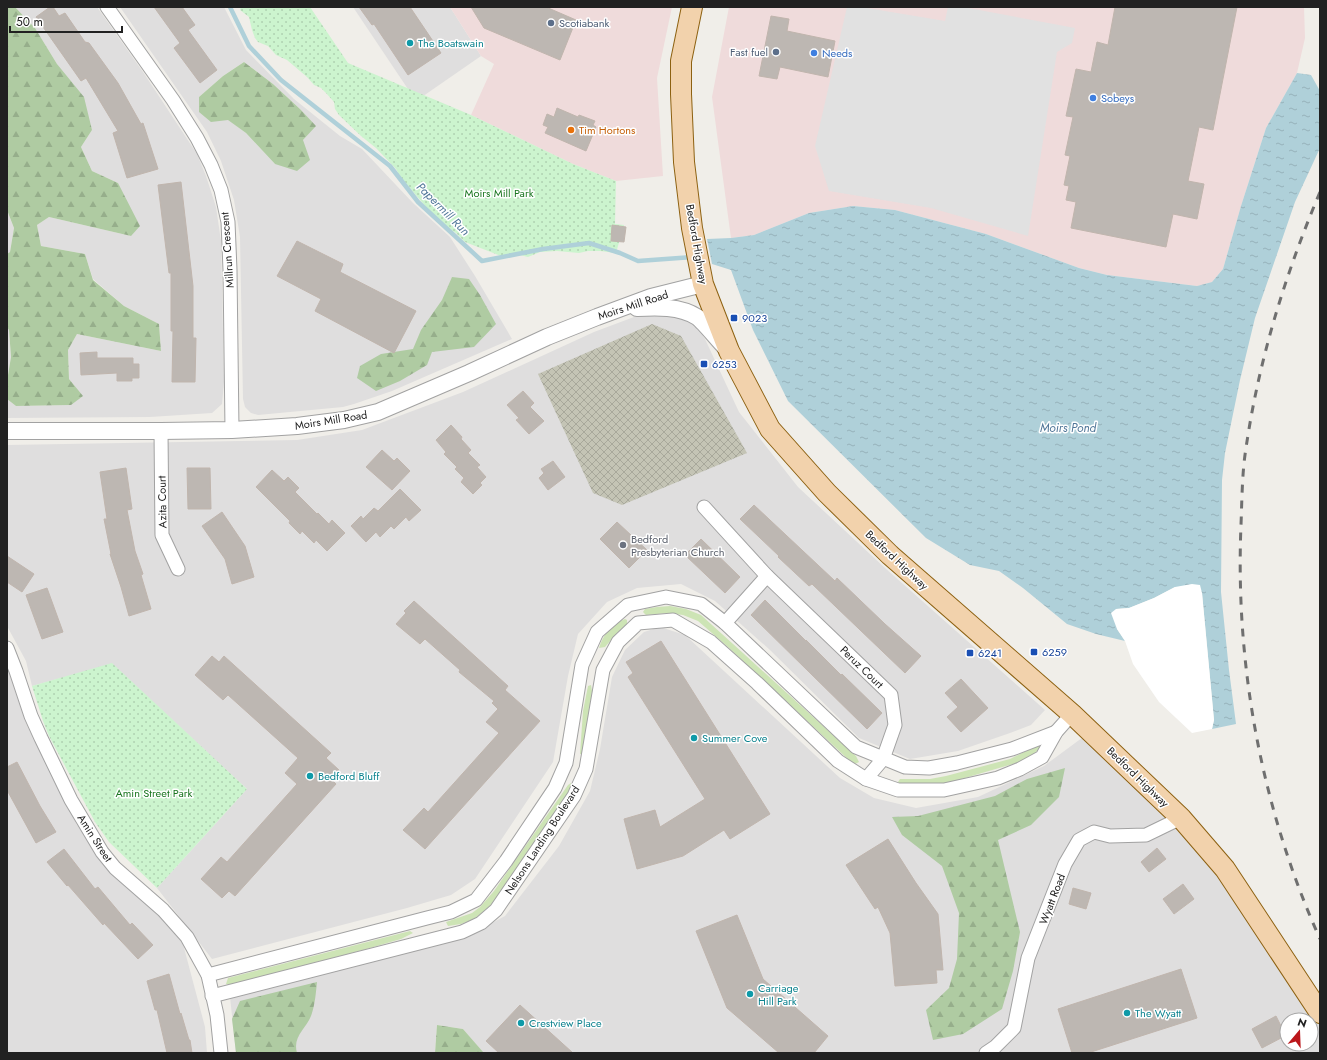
<svg xmlns="http://www.w3.org/2000/svg" width="1327" height="1060" font-family="Jost,sans-serif">
	<style>
		.residential { fill: #dfdede; fill-rule: evenodd }
		.commercial { fill: #efdbdb }
		.construction { fill: url(#construction-cross-hatch) }
		.grass { fill: #cde4b5 }
		.forest { fill: url(#forest-firs) }
		.park { fill: url(#park-dots) }
		.parking { fill: #e1e1e1 }
		.water { fill: url(#water-ripples) }
		.pier { fill: #fff }
		.lines { fill: none; stroke-linecap: round; stroke-linejoin: round }
		.stream { stroke: #afd0d9; stroke-width: 4.5 }
		.building { fill: #bdb7b2; stroke: #c0b5ad }
		.minor-casing { stroke: #a2a2a2; stroke-width: 15 }
		.tertiary-casing { stroke: #a2a2a2; stroke-width: 18 }
		.primary-casing { stroke: #8d6111; stroke-width: 22 }
		.minor { stroke: #fff; stroke-width: 13 }
		.tertiary { stroke: #fff; stroke-width: 16 }
		.primary { stroke: #f2d2ac; stroke-width: 20 }
		.rail { stroke: #6f6f6f; stroke-width: 3; stroke-dasharray: 8 8; stroke-linecap: butt }
		.service-dot { fill: #5c6f8a; stroke: #fff; stroke-width: 1.5 }
		.culture-dot { fill: #0f9aa8; stroke: #fff; stroke-width: 1.5 }
		.shop-dot { fill: #3f7fe0; stroke: #fff; stroke-width: 1.5 }
		.food-dot { fill: #e8710a; stroke: #fff; stroke-width: 1.5 }
		.transit-dot { fill: #1a4fb4; stroke: #fff; stroke-width: 1.5 }
		.worship-dot { fill: #6b7280; stroke: #fff; stroke-width: 1.5 }
		.labels { text-anchor: middle; dominant-baseline: central; stroke-width: 3; stroke-linejoin: round; paint-order: stroke }
		.service-label { font-size: 11px; fill: #4e5e75; stroke: #fff; text-anchor: start }
		.culture-label { font-size: 11px; fill: #0d838f; stroke: #fff; text-anchor: start }
		.shop-label { font-size: 11px; fill: #366cbe; stroke: #fff; text-anchor: start }
		.food-label { font-size: 11px; fill: #c56008; stroke: #fff; text-anchor: start }
		.park-label { font-size: 11px; fill: #19751f; stroke: #fff }
		.street-label { font-size: 11px; fill: #212121; stroke: #fff }
		.transit-label { font-size: 11px; fill: #164399; stroke: #fff; text-anchor: start }
		.worship-label { font-size: 11px; fill: #5b616d; stroke: #fff; text-anchor: start }
		.water-label { font-size: 12px; font-style: italic; fill: #507698; stroke: #fff }
	</style>
	<defs>
		<pattern id="construction-cross-hatch" width="8" height="8" patternUnits="userSpaceOnUse"><rect width="8" height="8" fill="#c4c4b5"/><path d="M0 0l8 8M0 8l8-8" fill="none" stroke="#a8a89b"/></pattern>
		<pattern id="forest-firs" width="22" height="20" patternUnits="userSpaceOnUse"><rect width="22" height="20" fill="#afcba2"/><path d="M5 1l3.5 6h-7zM16 11l3.5 6h-7z" fill="#96ae8b"/></pattern>
		<pattern id="park-dots" width="8" height="8" patternUnits="userSpaceOnUse"><rect width="8" height="8" fill="#ccf4ce"/><path d="M2 2h.1M6 6h.1" fill="none" stroke="#afd1b1" stroke-width="1.8" stroke-linecap="round"/></pattern>
		<pattern id="water-ripples" width="26" height="14" patternUnits="userSpaceOnUse"><rect width="26" height="14" fill="#afd0d9"/><path d="M2 4q2-2 4 0t4 0M15 11q2-2 4 0t4 0" fill="none" stroke="#96b2ba"/></pattern>
	</defs>
	<rect width="100%" height="100%" fill="#f0eee9"/>
	<g class="residential">
		<polygon points="15,7 97,7 143,72 197,154 206,176 216,207 221,241 224,382 222,404 212,413 150,417 7,418 7,399 16,406 71,405 82,396 69,379 68,350 77,334 161,351 159,324 124,306 93,279 85,254 41,246 37,225 49,217 131,236 118,183 92,171 81,147 92,130 57,64 35,28"/>
		<path d="M120,7H224L246,50L294,99L340,136L362,149L413,203L450,237L475,276L512,339L392,391L354,404L343,407L258,415L251,413L245,407L243,399L240,237L234,200L221,161L207,132ZM244,62L273,84L300,109L315,126L303,140L275,164L246,133L199,97L223,76Z"/>
		<polygon points="353,7 450,7 481,56 416,101"/>
		<polygon points="7,210 14,228 10,252 7,254"/>
		<polygon points="650,311 693,319 705,339 739,412 798,487 885,568 1045,710 1031,725 1010,733 958,751 910,759 859,738 770,650 715,601 681,584 637,588 607,602 578,634 568,676 553,762 475,879 451,895 407,908 212,959 157,888 247,789 112,664 32,686 26,661 7,626 7,445 297,440 362,430 463,392 594,332"/>
		<polygon points="7,327 9,330 11,357 7,381"/>
		<path d="M660,627L685,635L840,778L874,798L916,808L978,797L1044,766L1090,732L1183,819L1320,1009V1053H484L463,1029L437,1025L435,1053H236L230,997L475,932L505,916L559,846L590,791L600,749L612,677L625,650L644,632ZM1287,1020H1311V1044H1287Z"/>
		<polygon points="7,663 26,723 77,825 114,872 159,913 183,944 205,1027 207,1053 7,1053"/>
	</g>
	<g class="commercial">
		<polygon points="450,7 672,7 657,78 663,176 616,181 573,164 471,115 494,64 481,56"/>
		<polygon points="729,7 1304,7 1305,38 1297,73 1266,128 1241,206 1223,269 1212,282 1197,286 1107,275 1079,268 986,234 895,210 853,206 809,213 754,235 731,238 712,97"/>
	</g>
	<polygon class="construction" points="652,324 681,336 747,453 622,505 593,493 538,374"/>
	<g class="grass">
		<polygon points="670,606 686,609 701,615 743,653 856,756 859,762 855,764 851,762 728,647 698,621 683,615 668,613 646,615 643,612 645,609 657,607"/>
		<path d="M625,619L627,620V624L617,633L605,647L599,648C603,635 611,624 625,619Z"/>
		<polygon points="591,685 592,691 584,754 580,754 583,711 588,686"/>
		<polygon points="1042,743 1042,745 1034,754 1023,761 951,782 930,786 900,785 898,782 900,779 930,779 946,776 1010,759"/>
		<polygon points="571,783 574,786 512,879 489,907 474,919 461,924 448,926 446,922 472,913 480,907 494,891 568,785"/>
		<polygon points="410,931 413,933 401,939 363,950 229,985 226,984 228,978"/>
	</g>
	<g class="forest">
		<polygon points="7,7 15,7 35,28 57,64 84,97 92,130 81,147 92,171 118,183 140,226 131,236 49,217 37,225 41,246 85,254 93,280 124,306 159,324 161,351 77,334 68,350 69,379 83,396 71,405 16,406 7,399 7,381 11,357 9,330 7,327 7,254 10,252 14,228 7,210"/>
		<polygon points="244,62 273,84 300,109 316,126 303,140 310,160 297,171 275,164 246,133 228,120 211,122 199,112 199,97 223,76"/>
		<polygon points="452,277 469,279 480,295 496,324 474,347 432,352 427,365 400,381 376,391 357,378 360,366 381,354 413,349 421,330 442,300"/>
		<polygon points="1065,768 1059,797 1031,825 998,840 1020,932 1013,971 1002,1009 963,1034 933,1040 926,1010 949,988 957,959 959,913 942,866 902,835 892,817 918,816 995,796 1027,779"/>
		<path d="M317,982C316,992 315,1004 312,1013C308,1028 292,1035 297,1053H236L232,1019L240,1001Z"/>
		<polygon points="437,1025 463,1029 484,1053 435,1053"/>
	</g>
	<g class="park">
		<polygon points="241,7 310,7 348,63 471,115 573,164 616,181 615,224 624,225 616,253 600,251 588,251 579,253 557,251 540,252 528,257 520,255 501,256 465,242 456,233 441,224 401,178 396,169 376,148 361,136 339,115 335,109 334,102 326,93 321,88 314,85 307,77 287,60 276,55 268,46 258,42 255,38 252,30 249,17 240,10"/>
		<polygon points="112,663 247,789 157,888 109,842 95,822 49,736 43,721 32,686"/>
	</g>
	<polygon class="parking" points="847,7 861,7 945,21 948,7 963,7 1075,28 1072,43 1057,52 1028,236 931,208 829,191 815,146"/>
	<polygon class="water" points="1297,73 1311,75 1320,91 1320,148 1295,202 1255,318 1240,380 1225,453 1222,480 1221,592 1229,670 1236,724 1212,729 1214,720 1202,593 1175,587 1154,598 1129,608 1116,609 1117,629 1125,641 1096,634 1067,624 1023,588 999,571 970,565 926,538 788,401 753,330 731,270 712,264 707,239 731,238 754,235 809,213 853,206 895,210 986,234 1079,268 1107,275 1197,286 1212,282 1223,269 1241,206 1266,128"/>
	<polygon class="pier" points="1192,584 1200,585 1202,593 1214,720 1212,729 1192,733 1159,702 1133,664 1125,641 1117,629 1111,613 1116,609 1129,608 1154,598 1175,587"/>
	<g class="lines">
		<polyline class="stream" points="230,7 249,46 281,80 390,166 418,202 482,261 543,249 589,243 620,253 638,261 693,257"/>
	</g>
	<g class="building">
		<polygon points="50,7 53,7 59,16 65,13 85,42 89,43 118,83 141,124 143,123 158,169 127,178 113,133 118,131 86,78 81,81 36,17"/>
		<polygon points="154,7 182,7 195,25 188,30 217,70 200,83 174,48 180,43"/>
		<polygon points="359,7 410,7 441,53 408,75 374,24 372,25"/>
		<polygon points="471,7 546,7 576,20 560,60 484,28"/>
		<polygon points="1115,7 1237,7 1213,130 1199,127 1188,181 1204,184 1197,219 1173,214 1166,247 1071,228 1076,202 1066,200 1069,186 1064,185 1070,156 1065,155 1073,117 1066,116 1076,69 1091,72 1097,42 1108,45"/>
		<polygon points="771,16 789,19 787,31 835,41 828,77 780,67 777,79 759,76"/>
		<polygon points="557,108 578,117 579,115 595,121 593,125 596,127 586,151 545,133 548,127 543,125 547,114 554,117"/>
		<polygon points="181,182 193,286 193,338 196,338 195,382 172,382 173,331 171,331 171,273 169,273 158,185"/>
		<polygon points="612,225 626,227 624,242 611,241"/>
		<polygon points="297,241 343,264 340,272 416,311 394,353 315,311 321,299 277,276"/>
		<polygon points="97,352 97,358 133,358 133,364 139,364 139,378 132,378 132,381 117,381 117,373 81,375 80,353"/>
		<polygon points="523,391 534,403 530,407 544,421 529,434 516,420 519,418 507,405"/>
		<polygon points="451,425 462,437 461,439 471,450 468,453 480,465 477,467 486,477 480,483 482,485 473,494 461,482 464,478 455,469 457,467 444,454 446,452 436,440"/>
		<polygon points="382,450 394,461 397,458 410,471 392,490 366,467"/>
		<polygon points="553,461 565,477 548,490 539,478 544,473 541,469"/>
		<polygon points="126,468 132,509 127,510 135,551 143,574 141,575 151,609 129,616 121,587 110,554 111,554 104,519 107,519 100,472"/>
		<polygon points="187,468 210,468 211,509 188,509"/>
		<polygon points="272,470 284,481 288,477 299,488 295,492 317,514 318,513 329,524 332,520 345,533 327,551 316,540 314,543 302,531 300,534 289,523 290,521 256,487"/>
		<polygon points="400,489 421,510 409,521 406,517 394,529 391,526 380,537 376,532 366,542 351,526 361,516 363,519 374,508 378,511"/>
		<polygon points="754,505 835,581 837,578 885,624 921,656 905,673 812,584 809,586 778,557 779,556 740,519"/>
		<polygon points="222,512 245,546 254,577 232,584 225,559 202,526"/>
		<polygon points="617,522 647,550 629,568 600,539"/>
		<polygon points="701,539 740,577 725,593 685,555"/>
		<polygon points="7,556 34,574 22,592 7,582"/>
		<polygon points="47,588 63,632 42,639 26,595"/>
		<polygon points="765,600 806,641 806,640 841,675 842,674 882,713 867,729 751,615"/>
		<polygon points="414,601 508,686 505,690 540,721 425,849 403,830 424,808 428,812 499,733 486,722 498,709 492,703 494,701 459,672 460,670 425,639 420,644 396,624 406,613 404,611"/>
		<polygon points="661,641 770,814 730,839 724,830 683,856 637,869 624,819 655,810 660,827 705,799 628,677 633,673 626,662"/>
		<polygon points="212,656 219,662 224,656 331,753 326,758 339,770 331,779 336,784 235,896 229,891 222,898 201,879 221,857 227,862 297,784 285,773 298,758 228,695 223,700 195,675"/>
		<polygon points="961,679 988,708 961,732 947,717 958,707 945,693"/>
		<polygon points="17,762 40,806 56,832 36,843 7,790 7,767"/>
		<polygon points="888,839 916,883 938,914 943,970 936,970 937,983 895,986 890,933 878,907 875,909 846,865"/>
		<polygon points="1157,848 1166,859 1149,872 1141,862"/>
		<polygon points="64,849 95,889 98,887 130,925 132,923 153,945 138,959 104,923 103,925 68,885 67,886 47,862"/>
		<polygon points="1183,884 1194,899 1174,914 1163,899"/>
		<polygon points="1073,888 1091,893 1086,909 1069,904"/>
		<polygon points="737,915 763,979 828,1036 814,1053 779,1053 727,1008 696,931"/>
		<polygon points="1181,969 1197,1018 1088,1053 1072,1053 1058,1009"/>
		<polygon points="169,974 180,1014 181,1013 189,1040 190,1040 192,1053 167,1053 157,1010 155,1010 147,981"/>
		<polygon points="520,1005 573,1053 499,1053 486,1041"/>
		<polygon points="1276,1016 1285,1034 1280,1036 1281,1038 1262,1048 1252,1029"/>
	</g>
	<g class="lines">
		<g class="minor-casing">
			<g id="minor">
				<polyline points="107,7 173,100 197,138 211,165 221,190 228,222 230,270 232,430"/>
				<polyline points="161,431 162,535 178,569"/>
				<polyline points="704,507 767,576 891,695 895,725 883,759 866,779"/>
				<polyline points="725,623 767,576"/>
				<polyline points="7,648 16,671 31,716 41,738 71,800 102,852 115,868 163,910 187,937 208,975 217,1015 221,1053"/>
				<polyline points="208,975 427,918 451,912 476,900 506,861 555,788 566,763 582,665 597,632 628,605 666,597 701,604 725,623 856,747 905,767 929,768 957,763 1012,749 1056,732"/>
				<polyline points="212,996 462,932 481,923 496,910 574,796 586,769 603,670 618,642 638,623 673,620 711,642 757,683 838,761 866,779 898,790 944,790 998,778 1020,769 1042,757 1056,732 1072,714"/>
				<polyline points="986,1053 995,1047 1014,1028 1028,958 1065,864 1079,840 1094,832 1110,836 1146,835 1181,818"/>
			</g>
		</g>
		<g class="tertiary-casing">
			<g id="tertiary">
				<path d="M637,308C656,307 680,306 697,317C704,322 718,340 725,347"/>
				<polyline points="7,431 161,431 232,430 297,426 344,420 378,412 469,373 547,337 597,317 651,297 703,284"/>
			</g>
		</g>
		<g class="primary-casing">
			<polyline id="primary" points="692,7 681,61 681,94 684,162 692,228 703,284 729,351 770,429 827,493 890,555 1072,714 1181,818 1225,869 1320,1013"/>
		</g>
		<use href="#minor" class="minor"/>
		<use href="#tertiary" class="tertiary"/>
		<use href="#primary" class="primary"/>
		<path class="rail" d="M1320,192C1285,275 1259,359 1246,448C1242,473 1242,499 1241,525C1235,666 1262,810 1320,939"/>
	</g>
	<g class="service-dot">
		<circle cx="551" cy="23" r="4"/>
		<circle cx="776" cy="52" r="4"/>
	</g>
	<g class="culture-dot">
		<circle cx="410" cy="43" r="4"/>
		<circle cx="694" cy="738" r="4"/>
		<circle cx="310" cy="776" r="4"/>
		<circle cx="750" cy="994" r="4"/>
		<circle cx="1127" cy="1013" r="4"/>
		<circle cx="521" cy="1023" r="4"/>
	</g>
	<g class="shop-dot">
		<circle cx="814" cy="53" r="4"/>
		<circle cx="1093" cy="98" r="4"/>
	</g>
	<circle class="food-dot" cx="571" cy="130" r="4"/>
	<g class="transit-dot">
		<rect x="730" y="314" width="8" height="8" rx="2"/>
		<rect x="700" y="360" width="8" height="8" rx="2"/>
		<rect x="1030" y="648" width="8" height="8" rx="2"/>
		<rect x="966" y="649" width="8" height="8" rx="2"/>
	</g>
	<circle class="worship-dot" cx="623" cy="545" r="4"/>
	<g class="labels">
		<g class="service-label">
			<text x="559" y="23">Scotiabank</text>
			<text x="768" y="52" text-anchor="end">Fast fuel</text>
		</g>
		<g class="culture-label">
			<text x="418" y="43">The Boatswain</text>
			<text x="702" y="738">Summer Cove</text>
			<text x="318" y="776">Bedford Bluff</text>
			<text x="758" y="988">Carriage<tspan x="758" dy="13">Hill Park</tspan></text>
			<text x="1135" y="1013">The Wyatt</text>
			<text x="529" y="1023">Crestview Place</text>
		</g>
		<g class="shop-label">
			<text x="822" y="53">Needs</text>
			<text x="1101" y="98">Sobeys</text>
		</g>
		<g class="food-label">
			<text x="579" y="130">Tim Hortons</text>
		</g>
		<g class="park-label">
			<text x="499" y="193">Moirs Mill Park</text>
			<text x="154" y="793">Amin Street Park</text>
		</g>
		<g class="street-label">
			<text transform="translate(697 244) rotate(80)">Bedford Highway</text>
			<text transform="translate(227 250) rotate(-94)">Millrun Crescent</text>
			<text transform="translate(633 305) rotate(-18)">Moirs Mill Road</text>
			<text transform="translate(331 420) rotate(-9)">Moirs Mill Road</text>
			<text transform="translate(162 502) rotate(-91)">Azita Court</text>
			<text transform="translate(897 560) rotate(43)">Bedford Highway</text>
			<text transform="translate(862 667) rotate(44)">Peruz Court</text>
			<text transform="translate(1138 777) rotate(44)">Bedford Highway</text>
			<text transform="translate(95 838) rotate(57)">Amin Street</text>
			<text transform="translate(542 840) rotate(-57)">Nelsons Landing Boulevard</text>
			<text transform="translate(1052 899) rotate(-69)">Wyatt Road</text>
		</g>
		<g class="transit-label">
			<text x="742" y="318">9023</text>
			<text x="712" y="364">6253</text>
			<text x="1042" y="652">6259</text>
			<text x="978" y="653">6241</text>
		</g>
		<g class="worship-label">
			<text x="631" y="539">Bedford<tspan x="631" dy="13">Presbyterian Church</tspan></text>
		</g>
		<g class="water-label">
			<text transform="translate(443 209) rotate(45)">Papermill Run</text>
			<text x="1068" y="428">Moirs Pond</text>
		</g>
	</g>
	<rect width="1327" height="1060" fill="none" stroke="#212121" stroke-width="16"/>
	<g transform="translate(1299 1032) rotate(19)"><circle r="19" fill="#ffffff" stroke="#a6a6a6"/>
	<path d="M0-3L7 15L0 10L-7 15Z" fill="#bb171b"/>
	<text y="-6" font-size="11" font-weight="bold" text-anchor="middle" fill="#212121">N</text>
	</g>
	<path d="M10 26v6h112v-6" fill="none" stroke="#212121" stroke-width="2"/>
	<text x="16" y="26" font-size="12" fill="#212121" stroke="#ffffff" stroke-width="3" paint-order="stroke">50 m</text>
</svg>
